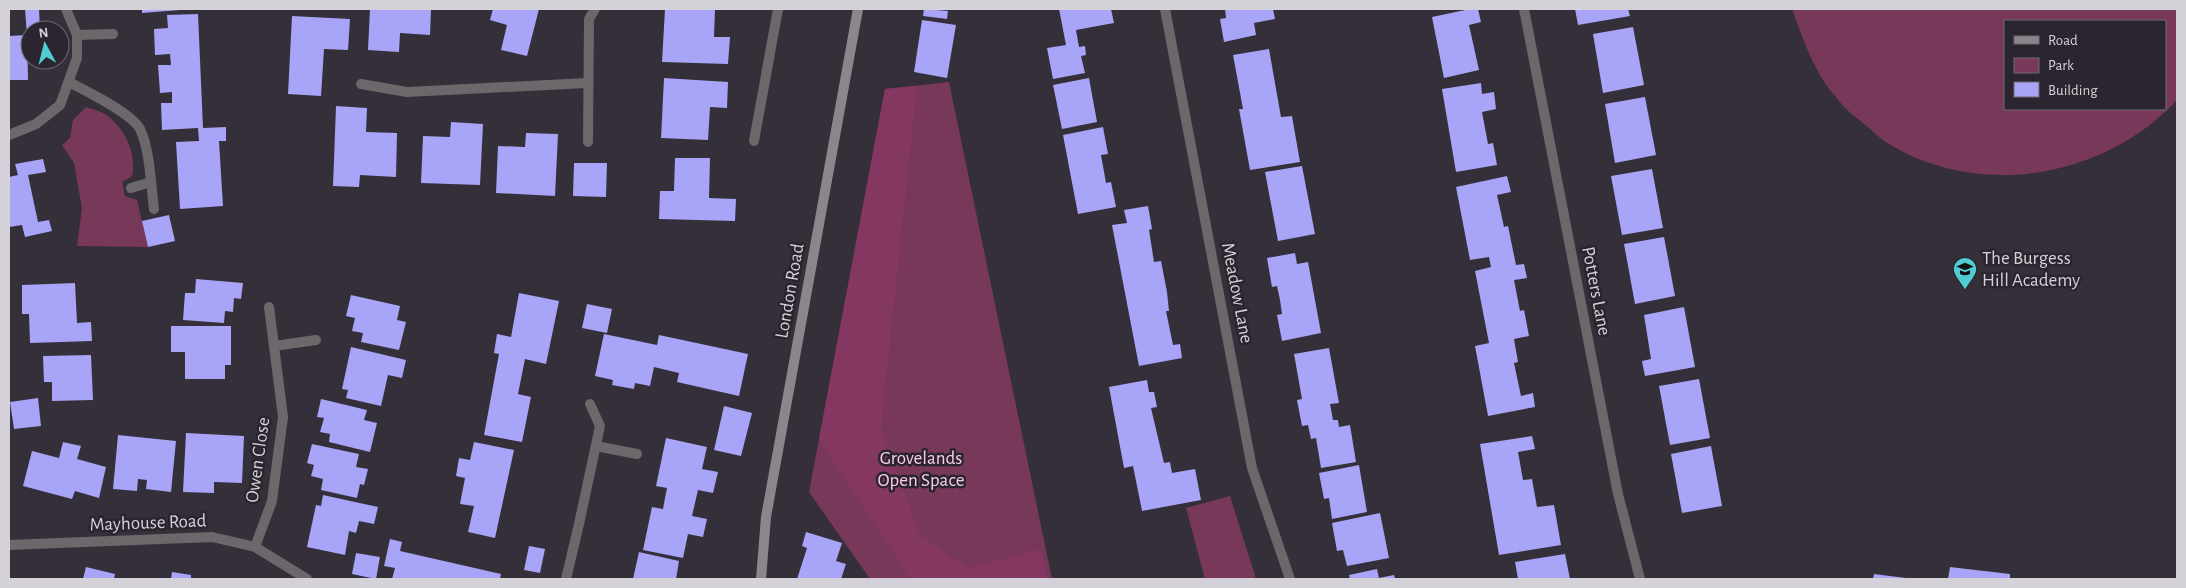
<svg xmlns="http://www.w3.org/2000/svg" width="2186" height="588" font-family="'Alegreya Sans',sans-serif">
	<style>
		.green { fill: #78385a; fill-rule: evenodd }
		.forest { fill: #843761 }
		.building { fill: #a8a4f7 }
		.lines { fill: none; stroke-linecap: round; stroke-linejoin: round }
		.lane { stroke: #6b676b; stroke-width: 10 }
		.street { stroke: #6b676b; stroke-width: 10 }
		.secondary { stroke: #8c858b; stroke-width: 10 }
		.labels { text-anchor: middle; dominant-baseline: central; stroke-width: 5; stroke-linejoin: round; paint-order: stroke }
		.poi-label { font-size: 19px; fill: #d4d1d8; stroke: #2a252f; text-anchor: start }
		.street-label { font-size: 19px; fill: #d4d1d8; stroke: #2a252f }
		.park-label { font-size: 19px; fill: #fbcde2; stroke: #2a252f }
	</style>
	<rect width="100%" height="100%" fill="#342f39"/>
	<g class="green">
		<path d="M1792,9H2177V100C2106,177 1981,200 1889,144C1882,140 1875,133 1869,128C1861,121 1852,115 1845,108C1837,98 1826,87 1820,75C1808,54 1800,31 1792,9ZM2005,21H2165V109H2005Z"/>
		<polygon points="949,82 1052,579 870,579 809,492 885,89"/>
		<path d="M86,107C92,109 100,111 105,114C125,128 137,153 132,176L122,182L125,196L137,200L148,247L77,246L82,208L74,163L62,145L70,138L73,120Z"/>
		<polygon points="1230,496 1256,579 1205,579 1186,508"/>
	</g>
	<polygon class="forest" points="917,86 881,427 920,535 969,568 1041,549 1047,579 910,579 819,439 885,89"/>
	<g class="building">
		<polygon points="25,9 39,9 40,30 30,30 30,35 27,35"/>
		<polygon points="142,9 180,9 180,10 142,13"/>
		<polygon points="370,9 431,9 430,35 400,33 399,52 368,50"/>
		<polygon points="493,9 539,9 527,56 501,50 507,25 490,20"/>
		<polygon points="665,9 715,9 714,37 730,37 728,64 662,62"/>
		<polygon points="924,9 948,11 947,19 923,16"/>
		<polygon points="1059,9 1111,9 1114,23 1076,30 1079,47 1085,46 1086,55 1081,56 1085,73 1053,79 1047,48 1066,45"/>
		<polygon points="1225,9 1273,9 1275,19 1254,23 1256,35 1224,42 1220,19 1226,18"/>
		<polygon points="1470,9 1478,9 1481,22 1469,25 1479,70 1444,78 1432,17"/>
		<polygon points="1575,9 1628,9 1630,16 1578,25"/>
		<polygon points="198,14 203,128 226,127 226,141 219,141 223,206 180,209 176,142 199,141 198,128 162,130 161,103 172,103 172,92 160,93 158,65 171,65 170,54 155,55 154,29 168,28 167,15"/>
		<polygon points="292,16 350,19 348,50 324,49 321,96 288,94"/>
		<polygon points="922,20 956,25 947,78 914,72"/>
		<polygon points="1633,27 1644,85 1603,93 1593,34"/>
		<polygon points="27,35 28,80 9,80 9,36"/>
		<polygon points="1269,49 1281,117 1292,116 1300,162 1250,170 1239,109 1243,109 1233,55"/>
		<polygon points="664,78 728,82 727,108 710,107 708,140 661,138"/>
		<polygon points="1089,78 1097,122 1062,129 1053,85"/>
		<polygon points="1481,83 1482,94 1494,92 1496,109 1482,112 1488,144 1493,143 1497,165 1456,172 1442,89"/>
		<polygon points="1645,97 1656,155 1615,163 1605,104"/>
		<polygon points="336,106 367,108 366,132 397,133 396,177 360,175 359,187 333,186"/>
		<polygon points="451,122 483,124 480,185 421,183 423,136 450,137"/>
		<polygon points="1103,127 1108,154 1101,155 1106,183 1111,182 1116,207 1078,214 1063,135"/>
		<polygon points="526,133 558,134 555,196 496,193 498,146 525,147"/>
		<polygon points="675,158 710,158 709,198 736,199 735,221 659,219 660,191 674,191"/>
		<polygon points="43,159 46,172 28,175 38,222 49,220 52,231 25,237 22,225 9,227 9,177 18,175 15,164"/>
		<polygon points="574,163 607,163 606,197 573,196"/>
		<polygon points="1302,166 1315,234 1278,241 1265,172"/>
		<polygon points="1652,169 1663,228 1622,235 1611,176"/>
		<polygon points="1507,176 1511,192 1497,195 1504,227 1508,226 1516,265 1524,264 1527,278 1514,280 1520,311 1524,310 1529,336 1514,339 1518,362 1514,363 1521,396 1533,393 1535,407 1488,416 1475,346 1489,343 1475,271 1491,267 1489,257 1470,260 1456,187"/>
		<polygon points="1148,206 1152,229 1149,230 1154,262 1161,261 1167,292 1169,311 1166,311 1173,345 1180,344 1182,358 1139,366 1112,225 1127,223 1124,210"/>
		<polygon points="169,215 175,241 148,247 142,221"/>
		<polygon points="1664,237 1675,296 1635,304 1624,244"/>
		<polygon points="1295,253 1297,264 1308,262 1321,333 1282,341 1277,315 1282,314 1280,300 1277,286 1272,287 1267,258"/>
		<polygon points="196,279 243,283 241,299 234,298 233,312 225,311 224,323 183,320 185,293 195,293"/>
		<polygon points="75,283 77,323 91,322 92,341 30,343 29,314 22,314 22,285"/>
		<polygon points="519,293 559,301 546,364 525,359 518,394 531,397 522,442 484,435 499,354 494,353 497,334 511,337"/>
		<polygon points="351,295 400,306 397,320 406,322 399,350 361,342 363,333 352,331 355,318 346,316"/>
		<polygon points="587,304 612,309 607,333 582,328"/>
		<polygon points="1684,307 1695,367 1645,376 1642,361 1651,359 1644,315"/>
		<polygon points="171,326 231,326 231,365 225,365 225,379 185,379 185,352 171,352"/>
		<polygon points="604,334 657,345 659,335 748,354 739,396 677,382 679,373 654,367 650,386 635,383 634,389 612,385 613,380 595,376"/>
		<polygon points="351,347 406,360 402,378 388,375 381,406 346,398 348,390 342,389"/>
		<polygon points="1329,348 1339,403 1330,404 1333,420 1338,420 1339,427 1350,425 1356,462 1321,468 1316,438 1311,439 1308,425 1302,426 1297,400 1302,399 1294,354"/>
		<polygon points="91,355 93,400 52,401 52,382 44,382 43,356"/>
		<polygon points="1699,379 1710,438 1670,445 1659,386"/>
		<polygon points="1147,380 1149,392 1154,392 1157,407 1151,408 1164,463 1170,462 1172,473 1195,469 1201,500 1142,511 1133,466 1124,468 1109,387"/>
		<polygon points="38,398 41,426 14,429 10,402"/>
		<polygon points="321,399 367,410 364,420 377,423 370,452 329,442 330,434 320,432 324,418 317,417"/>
		<polygon points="724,406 752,413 741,456 714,450"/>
		<polygon points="186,433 244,436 242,483 214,482 214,493 183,492"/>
		<polygon points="118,435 176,441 171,492 146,489 147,480 138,479 137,491 113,489"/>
		<polygon points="1532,436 1535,449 1518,452 1523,480 1532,479 1537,507 1554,505 1561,545 1499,555 1480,444"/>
		<polygon points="666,438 707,447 702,469 718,472 713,493 698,490 692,516 707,519 703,537 688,534 683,558 643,550 652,507 663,509 665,498 667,488 656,486"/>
		<polygon points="63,442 81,446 77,459 106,467 99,498 75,491 72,499 23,486 32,451 59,458"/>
		<polygon points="474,442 514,450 495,538 468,532 474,506 460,504 465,478 456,476 459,458 470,460"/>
		<polygon points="312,444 359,454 356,467 368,469 364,485 360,484 357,498 321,490 323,479 311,476 314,465 307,463"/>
		<polygon points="1711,446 1722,506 1682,513 1671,454"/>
		<polygon points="1359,465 1367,512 1332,519 1329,498 1324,499 1319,473"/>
		<polygon points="323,495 378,507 374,524 359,521 356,533 349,531 345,555 307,547 316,505 321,506"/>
		<polygon points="1380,513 1389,558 1347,566 1343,550 1337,551 1332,523"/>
		<polygon points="806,532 842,543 836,561 846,564 841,579 797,579 807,548 802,546"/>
		<polygon points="390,539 402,542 400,551 501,574 500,579 392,579 395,568 384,566"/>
		<polygon points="529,546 545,549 540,573 524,570"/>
		<polygon points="639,552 679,561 676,579 633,579"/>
		<polygon points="356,553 380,557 376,579 352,574"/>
		<polygon points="1565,554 1570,579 1518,579 1515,562"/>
		<polygon points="86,567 115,574 114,579 83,579"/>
		<polygon points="1950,567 2010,574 2010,579 1948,579"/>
		<polygon points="1377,569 1379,578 1394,575 1395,579 1350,579 1349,575"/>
		<polygon points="172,572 191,575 191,579 171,579"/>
		<polygon points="1874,574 1906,578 1906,579 1873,579"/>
	</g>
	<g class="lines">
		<g class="lane">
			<polyline points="77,35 113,34"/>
			<path d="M69,82C86,91 132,113 140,129C150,149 151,187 154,209"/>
			<polyline points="361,84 407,92 587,83"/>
			<polyline points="754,141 778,9"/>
			<polyline points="131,188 151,182"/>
			<polyline points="269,307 274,346 316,340"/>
			<polyline points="596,446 637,454"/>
			<polyline points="579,524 600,426 590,404"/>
		</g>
		<g class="street">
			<polyline points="1165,9 1252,468 1290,579"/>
			<polyline points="1524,9 1618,494 1640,579"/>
			<polyline points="9,135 36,124 60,105 77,58 77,35 66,9"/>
			<polyline points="588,142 589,19 595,9"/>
			<polyline points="9,545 212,537 255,547 307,579"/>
			<polyline points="255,547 272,501 283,417 274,346"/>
			<polyline points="566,579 579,524"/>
		</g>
		<polyline class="secondary" points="761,579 766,517 858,9"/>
	</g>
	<defs>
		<g id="school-pin" transform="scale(1.25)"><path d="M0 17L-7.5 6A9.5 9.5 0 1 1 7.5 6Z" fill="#51ccd3" stroke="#2a252f"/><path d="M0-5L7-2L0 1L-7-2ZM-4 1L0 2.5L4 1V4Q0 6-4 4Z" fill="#111"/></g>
	</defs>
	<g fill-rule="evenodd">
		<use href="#school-pin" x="1965" y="269"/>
	</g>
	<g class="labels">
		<g class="poi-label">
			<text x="1982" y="258">The Burgess<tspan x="1982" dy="22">Hill Academy</tspan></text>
		</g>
		<g class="street-label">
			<text transform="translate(790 291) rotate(-80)">London Road</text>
			<text transform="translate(1596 291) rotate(79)">Potters Lane</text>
			<text transform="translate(1237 293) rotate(79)">Meadow Lane</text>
			<text transform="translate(258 460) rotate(-82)">Owen Close</text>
			<text transform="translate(148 523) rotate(-2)">Mayhouse Road</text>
		</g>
		<g class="park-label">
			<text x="921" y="458">Grovelands<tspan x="921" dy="22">Open Space</tspan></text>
		</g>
	</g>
	<rect width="2186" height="588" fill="none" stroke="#d4d1d8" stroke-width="20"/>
	<rect x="2004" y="20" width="162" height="90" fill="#2a252f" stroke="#6e6a73"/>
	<rect x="2014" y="36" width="25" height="8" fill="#8c858b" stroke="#6e6a73"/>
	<text x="2048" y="45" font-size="15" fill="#d4d1d8">Road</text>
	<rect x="2014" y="58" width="25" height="15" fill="#78385a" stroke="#6e6a73"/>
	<text x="2048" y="70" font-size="15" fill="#d4d1d8">Park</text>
	<rect x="2014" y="82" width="25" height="15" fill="#a8a4f7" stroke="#6e6a73"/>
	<text x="2048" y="95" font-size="15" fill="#d4d1d8">Building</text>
	<g transform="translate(45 45) rotate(353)"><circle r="24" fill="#2a252f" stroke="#6e6a73"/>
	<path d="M0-4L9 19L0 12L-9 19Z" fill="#51ccd3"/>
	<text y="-8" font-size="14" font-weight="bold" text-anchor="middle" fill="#d4d1d8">N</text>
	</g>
</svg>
